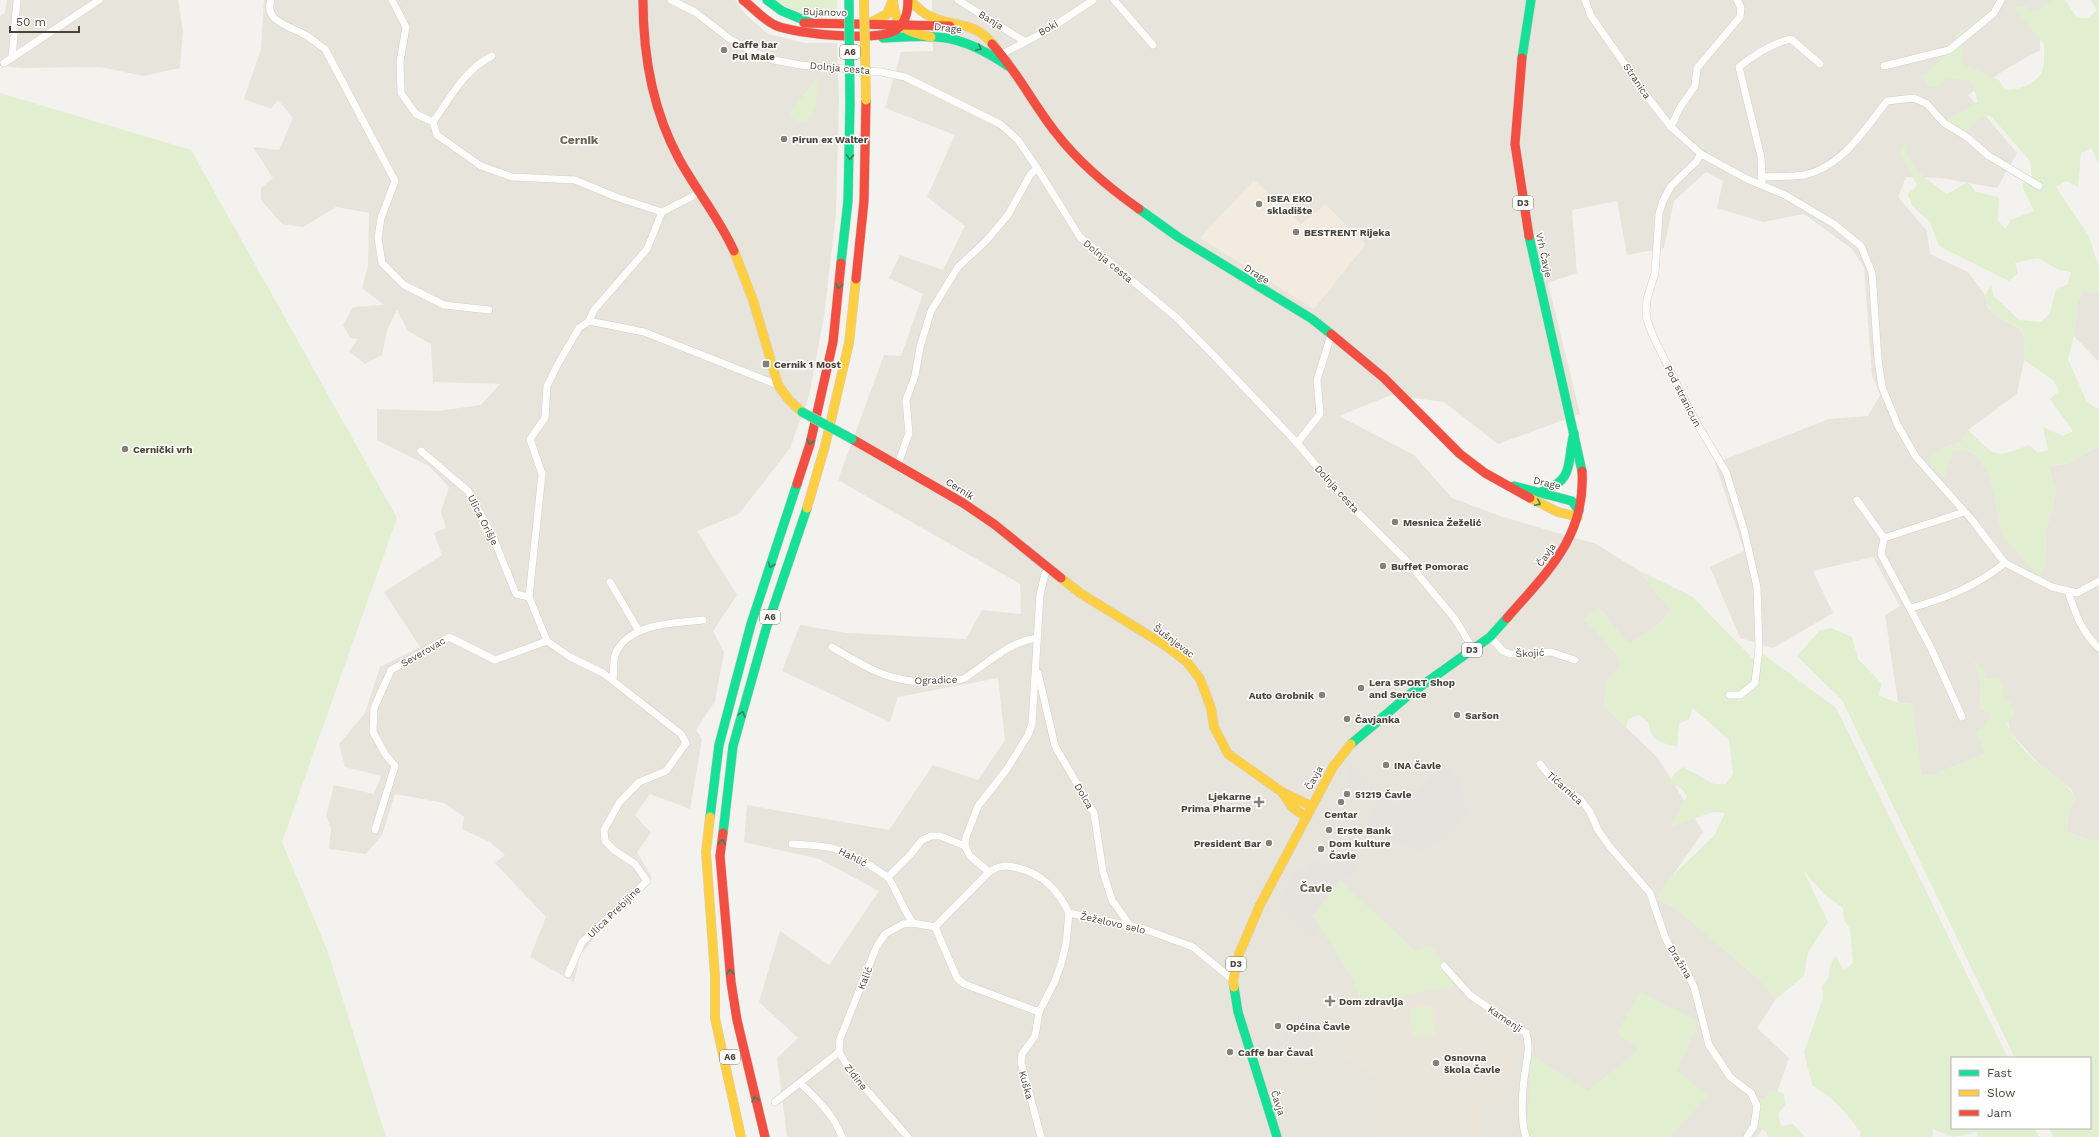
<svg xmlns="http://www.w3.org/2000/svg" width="2099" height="1137" font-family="'Work Sans',sans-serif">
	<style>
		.residential { fill: #e7e4dc }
		.commercial { fill: #f3ebdf }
		.education { fill: #eae5da }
		.green { fill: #e1eecf }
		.parking { fill: #e6e3df }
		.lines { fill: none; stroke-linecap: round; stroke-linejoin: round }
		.street-casing { stroke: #d2d0cb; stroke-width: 8 }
		.fast-casing { stroke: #d3cfc5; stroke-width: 10 }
		.slow-casing { stroke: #d3cfc5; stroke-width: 10 }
		.jam-casing { stroke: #d3cfc5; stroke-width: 10 }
		.street { stroke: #fdfdfc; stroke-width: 7 }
		.fast { stroke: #16e098; stroke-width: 9 }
		.slow { stroke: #ffcf43; stroke-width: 9 }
		.jam { stroke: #f24e42; stroke-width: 9 }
		.fast-bridge-casing { stroke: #d3cfc5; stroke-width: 10; stroke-linecap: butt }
		.slow-bridge-casing { stroke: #d3cfc5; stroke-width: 10; stroke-linecap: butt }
		.fast-bridge { stroke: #16e098; stroke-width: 9 }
		.slow-bridge { stroke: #ffcf43; stroke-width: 9 }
		.oneway { stroke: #36825f }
		.poi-dot { fill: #868178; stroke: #fff; stroke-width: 1.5 }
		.labels { text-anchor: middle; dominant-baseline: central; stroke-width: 3; stroke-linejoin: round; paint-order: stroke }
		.shield { fill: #fff; stroke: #817c74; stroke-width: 1 }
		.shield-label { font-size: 9px; font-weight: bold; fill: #4b4439 }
		.street-label { font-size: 10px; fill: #4b4439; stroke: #fff }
		.poi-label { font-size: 10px; font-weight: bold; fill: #4b4439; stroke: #fff; text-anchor: start }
		.quarter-label { font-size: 12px; font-weight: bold; fill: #6e6250; stroke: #fff }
	</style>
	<rect width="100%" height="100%" fill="#f4f2ee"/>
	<g class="residential">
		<polygon points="7,0 178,0 183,31 180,68 143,76 101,67 21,68 0,66 0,16 5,13"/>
		<polygon points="264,0 735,0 745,14 768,34 805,43 837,43 839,98 836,213 824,317 809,396 790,448 739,514 697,531 737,595 713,631 724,653 715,701 696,730 702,739 690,809 650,794 635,815 651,833 637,852 652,878 601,930 580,955 574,982 530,957 546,917 495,863 505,855 490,842 462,829 464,817 444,803 395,794 382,835 366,854 329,849 331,828 326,816 334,785 374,794 381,776 345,767 339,744 365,713 380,667 420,647 384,592 442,555 434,533 446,528 441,512 449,487 429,466 377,440 377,409 438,411 481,405 500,384 433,382 431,344 408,331 397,310 387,330 382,355 365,364 349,351 358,339 350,338 343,325 353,307 384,305 362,288 368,266 369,213 336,207 303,227 282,224 261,200 261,188 273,178 253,147 279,150 293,118 278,100 271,109 244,99 261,49"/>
		<polygon points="932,0 2057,0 2041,17 2040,50 2006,69 1968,95 2017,153 1997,188 1941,178 1906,177 1898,197 1927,231 1930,254 1968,272 1985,295 1988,308 1997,316 2019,328 2025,338 2024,360 2017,394 1968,430 1962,442 1940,449 1953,451 1965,449 1976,455 1990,475 2002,535 2045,567 2046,531 2056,493 2049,466 2069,463 2099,446 2099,840 2089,840 2067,832 2069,809 2076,799 2071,789 2038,763 2011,733 2002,698 1986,679 1975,662 1981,684 1980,708 1991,714 1986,725 1985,754 1932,775 1921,776 1912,704 1898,703 1885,615 1900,606 1873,557 1813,571 1833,613 1773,648 1740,638 1710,567 1744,551 1715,463 1829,419 1868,416 1880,395 1872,375 1864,267 1852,249 1804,214 1763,222 1717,208 1723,181 1706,172 1674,201 1664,248 1627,255 1617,201 1572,210 1577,273 1548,283 1580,414 1498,444 1444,402 1391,395 1339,416 1414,455 1452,498 1500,516 1596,544 1638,570 1671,610 1660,623 1629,644 1598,607 1585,619 1618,656 1621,667 1606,681 1604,706 1658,758 1703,832 1657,898 1677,909 1762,982 1776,999 1757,1028 1789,1058 1770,1113 1758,1137 787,1137 777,1058 798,1038 759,1002 780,931 829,965 879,891 819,859 744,842 747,805 889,830 933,765 978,780 1005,740 998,678 898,697 890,722 782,671 800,625 847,633 966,639 982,610 1021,614 1020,584 838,480 884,355 901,356 923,294 889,278 900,255 943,270 965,226 927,197 955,135 885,108 901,52 933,51"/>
		<polygon points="2084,291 2099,293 2099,362 2074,336 2078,301"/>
	</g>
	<polygon class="commercial" points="1254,180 1301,224 1325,204 1366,244 1314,309 1200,238"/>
	<polygon class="education" points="1451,986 1477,1007 1499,1020 1510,1032 1518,1048 1514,1080 1495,1082 1495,1103 1483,1104 1484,1137 1382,1137 1383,1085 1370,1072 1340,1053 1350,1025 1367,1004"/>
	<g class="green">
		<polygon points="775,0 837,0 838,19 797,13"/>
		<path d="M2052,0H2065L2077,18H2088L2097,10L2091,0H2099V164L2091,148L2081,153L2078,187L2066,181L2056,187L2089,236L2099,268V293L2084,291L2078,301L2074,336L2068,359L2086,400L2095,408L2099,409V446L2069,463L2049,466L2056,493L2046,531L2045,567L2039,577L2002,535L1990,475L1976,455L1965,449L1953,451L1944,478L1930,466L1931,455L1940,449L1962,442L1968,430C1996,456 1992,460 2029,445L2038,453L2048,450L2043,427L2063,436L2073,431L2050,399L2059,391L2054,381L2024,360L2025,338L2020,328L1997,316L1988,307L1985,295L1991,285L1994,296L2019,320L2041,322L2050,313L2056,289L2068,284L2071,272L2059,270L2038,258L2015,263L2018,273L2009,281L1939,246L1930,222L1912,206L1908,194L1917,185L1900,153L1905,142C1907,167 1928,180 1947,194L1968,182L1976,192L1999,197L1998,220L2005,229L2011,220L2034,211L2023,189V177L2033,184L2030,161L1991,116L1979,117L1965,135L1947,119L1978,102L1971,80L1947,79L1939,87L1927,86L1922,76L1950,52L1959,31L1980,23L1964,40L1961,63L1999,80L2005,90C2019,90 2041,83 2043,67C2045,60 2044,52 2044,44L2013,7L2025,6L2035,12Z"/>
		<path d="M818,76C817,90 818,114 805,123L794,120L790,115L792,109Z"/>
		<polygon points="0,93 191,150 397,518 282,842 328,952 386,1137 0,1137"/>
		<path d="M1638,570L1693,597L1757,663L1762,653L1836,708L2008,1058H1952V1128H2035L2039,1137H1978L1977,1132L1953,1137L1933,1129V1137H1860L1861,1133C1845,1111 1836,1100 1812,1085L1804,1052L1823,998L1822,986L1829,977L1830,965L1836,955L1843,971L1853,963L1850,929L1844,920L1843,908L1825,895L1803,870L1828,922L1808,952L1804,976L1776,999L1762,982L1677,909L1657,898L1671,877L1714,836L1725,813L1713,812L1670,827L1687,796L1680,787L1669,784L1674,774L1683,767L1714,784H1726L1733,774L1729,740L1693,708L1689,719L1679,724L1677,747C1660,742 1651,741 1648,722L1639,715L1628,719L1626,727L1604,706L1606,681L1621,667L1618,656L1584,619L1598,607L1629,644L1660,623L1671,610Z"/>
		<path d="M1831,628L1852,637L1858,659L1882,684L1878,695L1898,703L1912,704L1921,776L1932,775L1985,754L1976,732L1986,725L1991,714L1980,708L1981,684L1975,661L1983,668L1986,679L1998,677L2004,686L2002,698L2011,703L2015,715L2007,723C2012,738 2027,755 2040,765C2053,775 2068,784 2076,799L2069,809L2067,832L2089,840H2099V1137H2053L2049,1128H2090V1058H2015L1842,700L1797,656L1820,630Z"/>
		<polygon points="1340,880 1416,951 1430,945 1458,985 1361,1004 1352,978 1313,916"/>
		<polygon points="1640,991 1699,1022 1677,1071 1709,1096 1670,1137 1530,1137 1527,1128 1531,1055 1588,1090 1638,1050 1617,1033"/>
		<polygon points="1432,1005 1436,1034 1413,1037 1409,1009"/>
		<polygon points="1771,1090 1784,1093 1785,1105 1778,1114 1781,1126 1793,1124 1805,1137 1768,1137 1766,1132 1756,1125 1760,1115 1760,1099 1764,1099"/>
	</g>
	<g class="parking">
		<polygon points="1447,763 1457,778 1467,811 1442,843 1420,850 1400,845 1374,833 1367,824 1377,803 1344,782 1352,766 1398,806 1415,794"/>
		<polygon points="1332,857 1357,868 1346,880 1339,879 1312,916 1317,927 1309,939 1276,906 1298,866 1306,870 1312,858 1328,865"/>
		<polygon points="1300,1015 1318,1032 1300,1052 1274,1048"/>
	</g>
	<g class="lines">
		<g class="street-casing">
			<g id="street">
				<path d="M271,0C263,22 293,27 307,36C313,40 319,45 325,49L395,181L381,218L378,238L382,263L404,285L444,305L489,310"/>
				<polyline points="392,0 406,27 400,62 401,93 416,114 433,122"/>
				<polyline points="671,0 695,12 730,39 753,52 774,60 800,65 881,72 905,77 1000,124 1018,140 1037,168 1080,237 1177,318 1220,362 1297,443 1347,502 1405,559 1455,619 1473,649"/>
				<polyline points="958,0 1024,41"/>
				<polyline points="1114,0 1153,45"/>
				<polyline points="1585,0 1591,16 1649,99 1671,127 1701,154 1747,179 1785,195 1834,224 1861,246 1872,273 1878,360 1882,387 1898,426 1916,457 1972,520 2005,563 2052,587 2077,593 2099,581"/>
				<polyline points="1002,54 1048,30 1093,0"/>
				<path d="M492,56C465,69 450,98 433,122L437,135L481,166L512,177L575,180L616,197L662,212"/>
				<polyline points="12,58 17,0"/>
				<polyline points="4,63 99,0"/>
				<polyline points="1884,66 1949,50 1994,13 2001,0"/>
				<polyline points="1671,127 1679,109 1695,86 1697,68 1740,17 1741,8 1737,0"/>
				<polyline points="1701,154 1696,162 1671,186 1663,201 1659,214 1655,273 1647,299 1646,312 1647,320 1653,336 1692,415 1726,472 1744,530 1757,587 1759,648 1755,683 1740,695 1729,695"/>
				<path d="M1761,177C1775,176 1791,177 1804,175C1842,167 1864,130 1887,101L1914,98L1927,104L1944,123L1967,137L1989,156L2039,186"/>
				<path d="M1762,181L1761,157L1739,67C1754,55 1773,43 1791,39L1820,64"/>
				<polyline points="589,321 594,310 647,249 662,212 701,192"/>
				<polyline points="1297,443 1320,414 1317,380 1331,335"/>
				<polyline points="421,451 468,491 493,537 516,594 529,597"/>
				<polyline points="898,464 909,433 906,400 915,376 920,347 931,311 958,267 986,241 1008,215 1030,175 1037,168"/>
				<polyline points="1857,500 1884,538 1964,512"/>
				<polyline points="1884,538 1881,554 1931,648 1962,717"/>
				<path d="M1049,568L1045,574L1040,595L1032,724L1028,735L1007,769L978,806L966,837L965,846L970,856L989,872C1000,865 1006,865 1018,868C1043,874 1058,890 1069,913L1144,929L1193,947L1233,980"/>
				<polyline points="610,582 639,631"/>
				<path d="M2068,591C2075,613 2082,633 2099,648"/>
				<path d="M1911,608C1947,598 1976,586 2005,563"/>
				<polyline points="1490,637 1503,651 1510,654 1551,652 1575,660"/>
				<path d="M832,647C871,671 897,686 944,681C950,680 960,681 965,678C990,662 1006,643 1037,638"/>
				<polyline points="1038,673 1055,746 1094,813 1103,872 1112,900 1131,927"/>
				<path d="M613,680C614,673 613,662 615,655C627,623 675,623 703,620"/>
				<polyline points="1540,764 1552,779 1581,800 1590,812 1598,830 1610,847 1650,893 1665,937 1674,955 1685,968 1694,987 1709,1045 1730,1077 1751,1093 1757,1106 1754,1126 1747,1137"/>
				<polyline points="375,830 395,766 385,754 373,732 374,708 391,670 449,637 495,660 547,641"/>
				<path d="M792,844C828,846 840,846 871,866C877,870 885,874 889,879C898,893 903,909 913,923"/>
				<polyline points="888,877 910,855 922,840 931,836 940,836 965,846"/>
				<polyline points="935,927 957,978 964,984 1039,1012"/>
				<path d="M1444,966L1470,995L1526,1033C1531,1048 1526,1063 1524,1079C1522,1097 1520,1120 1526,1137"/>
				<polyline points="568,974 582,942 647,881 635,864 614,850 605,841 604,830 619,803 639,782 666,771 686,743 681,734 603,673 570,657 547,641 529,597 542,474 530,439 545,418 547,386 559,362 579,328 589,321 644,332 778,385"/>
				<path d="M800,1083C817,1099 834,1115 842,1137"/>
				<polyline points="775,1102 839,1052"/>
				<polyline points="908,1137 851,1072 839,1052 840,1039 876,948 885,934 903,924 913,923 935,927 989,872"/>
				<polyline points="1041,1137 1021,1062 1022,1054 1035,1036 1039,1012 1055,981 1061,964 1066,944 1069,913"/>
			</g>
		</g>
		<g class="fast-casing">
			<g id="fast">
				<polyline points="767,0 782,11 811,23"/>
				<path d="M883,38C940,35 959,33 1008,66"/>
				<polyline points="1522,58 1531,0"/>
				<polyline points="1139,209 1178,237 1312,319 1331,334"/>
				<polyline points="1529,236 1582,471"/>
				<polyline points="841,263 848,201 850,104"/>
				<polyline points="1514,486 1572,501 1579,511"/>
				<path d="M1541,492C1576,479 1566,464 1574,433"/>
				<polyline points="1351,744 1410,694 1490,637 1507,618"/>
				<polyline points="710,817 719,745 751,624 797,484"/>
				<polyline points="723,833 733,746 766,629 807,508"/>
				<polyline points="1234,987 1238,1012 1277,1137"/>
			</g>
		</g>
		<g class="slow-casing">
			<g id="slow">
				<path d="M893,0C895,27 905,32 931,37"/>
				<path d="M910,0C917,7 923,14 932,17C960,29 975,20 996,48"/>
				<polyline points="868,24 887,14 892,2"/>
				<polyline points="734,251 753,300 778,385 789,400 802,412"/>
				<polyline points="1530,498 1558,512 1578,517"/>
				<polyline points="807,508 825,446 849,343 856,279"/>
				<polyline points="1061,578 1080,593 1166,646 1187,662 1200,679 1211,708 1214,727 1228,754 1282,792 1311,806"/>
				<polyline points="1282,792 1292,807 1306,817"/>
				<polyline points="710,817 706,852 715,976 715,1018 741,1137"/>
				<polyline points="1234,987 1233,980 1239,954 1260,905 1333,767 1351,744"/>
			</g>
		</g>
		<g class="jam-casing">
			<g id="jam">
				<path d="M643,0C643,54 653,111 679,159C696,190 719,218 734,251"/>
				<path d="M743,0C754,8 764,21 777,26C798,34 877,42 896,30C906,23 908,12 908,0"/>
				<polyline points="804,23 950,26"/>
				<path d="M992,44C1017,71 1033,104 1056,133C1079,163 1108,187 1139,209"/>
				<polyline points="1522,58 1515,144 1529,236"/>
				<polyline points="856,279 864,201 866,100"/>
				<polyline points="1331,334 1384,378 1460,454 1485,473 1530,498"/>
				<polyline points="852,439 963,503 994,524 1061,578"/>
				<polyline points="797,484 810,444 833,342 841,263"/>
				<path d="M1507,618C1547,572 1586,537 1582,471"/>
				<polyline points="723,833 720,856 731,982 737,1020 765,1137"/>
			</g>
		</g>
		<use href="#street" class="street"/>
		<use href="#fast" class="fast"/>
		<use href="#slow" class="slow"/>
		<use href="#jam" class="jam"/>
		<g class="fast-bridge-casing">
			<g id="fast-bridge">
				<polyline points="849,0 850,104"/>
				<polyline points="802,412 852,439"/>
			</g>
		</g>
		<g class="slow-bridge-casing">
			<polyline id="slow-bridge" points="864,0 866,100"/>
		</g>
		<use href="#fast-bridge" class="fast-bridge"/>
		<use href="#slow-bridge" class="slow-bridge"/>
	</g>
	<defs><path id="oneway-chevron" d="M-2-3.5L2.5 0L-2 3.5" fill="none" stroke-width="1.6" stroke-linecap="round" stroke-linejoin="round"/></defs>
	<g class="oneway">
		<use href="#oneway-chevron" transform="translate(979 48) rotate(27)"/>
		<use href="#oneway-chevron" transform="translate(850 157) rotate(92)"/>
		<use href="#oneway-chevron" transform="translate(839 286) rotate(97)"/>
		<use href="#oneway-chevron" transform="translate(810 442) rotate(105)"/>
		<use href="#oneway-chevron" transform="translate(1538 503) rotate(26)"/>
		<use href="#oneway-chevron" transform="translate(771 565) rotate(109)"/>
		<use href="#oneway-chevron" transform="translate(742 714) rotate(-74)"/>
		<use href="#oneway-chevron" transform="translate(722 842) rotate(-83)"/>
		<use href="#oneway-chevron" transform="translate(730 972) rotate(-95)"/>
		<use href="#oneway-chevron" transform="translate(755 1099) rotate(-104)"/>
	</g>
	<g class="poi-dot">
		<circle cx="724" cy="50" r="4"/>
		<circle cx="784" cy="139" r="4"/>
		<circle cx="1259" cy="204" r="4"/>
		<circle cx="1296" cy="232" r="4"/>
		<rect x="762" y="360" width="8" height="8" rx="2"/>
		<circle cx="125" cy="449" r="4"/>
		<circle cx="1395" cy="522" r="4"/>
		<circle cx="1383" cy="566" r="4"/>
		<circle cx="1361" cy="688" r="4"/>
		<circle cx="1322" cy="695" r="4"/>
		<circle cx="1457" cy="715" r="4"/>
		<circle cx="1347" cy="719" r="4"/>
		<circle cx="1386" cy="765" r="4"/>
		<circle cx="1347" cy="794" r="4"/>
		<path d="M1257 796h4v4h4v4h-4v4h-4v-4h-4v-4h4z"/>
		<circle cx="1341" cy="802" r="4"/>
		<circle cx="1329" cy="830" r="4"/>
		<circle cx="1269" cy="843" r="4"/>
		<circle cx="1321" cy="849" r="4"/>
		<path d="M1328 995h4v4h4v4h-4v4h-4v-4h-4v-4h4z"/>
		<circle cx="1278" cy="1026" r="4"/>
		<circle cx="1230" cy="1052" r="4"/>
		<circle cx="1436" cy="1063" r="4"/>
	</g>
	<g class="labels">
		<g class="shield">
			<rect x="840" y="45" width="20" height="14" rx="3"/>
			<rect x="1513" y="196" width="20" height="14" rx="3"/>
			<rect x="760" y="610" width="20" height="14" rx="3"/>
			<rect x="1462" y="643" width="20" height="14" rx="3"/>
			<rect x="1226" y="957" width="20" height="14" rx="3"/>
			<rect x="720" y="1050" width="20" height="14" rx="3"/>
		</g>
		<g class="shield-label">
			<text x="850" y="52">A6</text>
			<text x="1523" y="203">D3</text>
			<text x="770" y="617">A6</text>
			<text x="1472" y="650">D3</text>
			<text x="1236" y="964">D3</text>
			<text x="730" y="1057">A6</text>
		</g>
		<g class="street-label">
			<text transform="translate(825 12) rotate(2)">Bujanovo</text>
			<text transform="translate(991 20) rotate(31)">Banja</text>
			<text transform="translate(948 28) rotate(7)">Drage</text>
			<text transform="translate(1048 28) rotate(-30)">Boki</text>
			<text transform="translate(840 68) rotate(5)">Dolnja cesta</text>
			<text transform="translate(1637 81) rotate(56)">Stranica</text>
			<text transform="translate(1544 255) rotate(78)">Vrh Čavje</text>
			<text transform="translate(1108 261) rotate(40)">Dolnja cesta</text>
			<text transform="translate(1257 274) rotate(32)">Drage</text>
			<text transform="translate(1683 396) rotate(63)">Pod stranicun</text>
			<text transform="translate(1547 483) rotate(13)">Drage</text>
			<text transform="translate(960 489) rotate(32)">Cernik</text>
			<text transform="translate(1337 489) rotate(48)">Dolnja cesta</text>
			<text transform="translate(483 520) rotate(63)">Ulica Orišje</text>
			<text transform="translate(1546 555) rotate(-55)">Čavja</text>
			<text transform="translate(1174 641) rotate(37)">Šušnjevac</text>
			<text transform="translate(423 652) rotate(-30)">Severovac</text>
			<text transform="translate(1530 653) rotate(-3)">Škojić</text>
			<text transform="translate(936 680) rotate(-2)">Ogradice</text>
			<text transform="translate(1314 778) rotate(-61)">Čavja</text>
			<text transform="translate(1565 788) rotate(42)">Tićarnica</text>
			<text transform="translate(1084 796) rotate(60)">Dolca</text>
			<text transform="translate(853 857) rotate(27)">Hahlić</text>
			<text transform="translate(614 912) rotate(-44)">Ulica Prebijine</text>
			<text transform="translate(1113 923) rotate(13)">Žeželovo selo</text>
			<text transform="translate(1680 962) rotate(59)">Dražina</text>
			<text transform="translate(865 978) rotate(-69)">Kalić</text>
			<text transform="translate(1505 1019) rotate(34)">Kamenji</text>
			<text transform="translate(856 1077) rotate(52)">Zidine</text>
			<text transform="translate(1026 1085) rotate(74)">Kuška</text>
			<text transform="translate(1278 1103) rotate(72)">Čavja</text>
		</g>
		<g class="poi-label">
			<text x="732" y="44">Caffe bar<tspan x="732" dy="12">Pul Male</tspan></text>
			<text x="792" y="139">Pirun ex Walter</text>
			<text x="1267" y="198">ISEA EKO<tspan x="1267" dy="12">skladište</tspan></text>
			<text x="1304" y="232">BESTRENT Rijeka</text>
			<text x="774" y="364">Cernik 1 Most</text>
			<text x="133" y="449">Cernički vrh</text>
			<text x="1403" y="522">Mesnica Žeželić</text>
			<text x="1391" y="566">Buffet Pomorac</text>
			<text x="1369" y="682">Lera SPORT Shop<tspan x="1369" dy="12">and Service</tspan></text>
			<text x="1314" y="695" text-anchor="end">Auto Grobnik</text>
			<text x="1465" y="715">Saršon</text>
			<text x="1355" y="719">Čavjanka</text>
			<text x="1394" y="765">INA Čavle</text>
			<text x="1355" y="794">51219 Čavle</text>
			<text x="1251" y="796" text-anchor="end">Ljekarne<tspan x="1251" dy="12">Prima Pharme</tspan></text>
			<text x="1341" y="814" text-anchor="middle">Centar</text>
			<text x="1337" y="830">Erste Bank</text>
			<text x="1261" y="843" text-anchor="end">President Bar</text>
			<text x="1329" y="843">Dom kulture<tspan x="1329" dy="12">Čavle</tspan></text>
			<text x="1339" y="1001">Dom zdravlja</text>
			<text x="1286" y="1026">Općina Čavle</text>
			<text x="1238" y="1052">Caffe bar Čaval</text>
			<text x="1444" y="1057">Osnovna<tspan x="1444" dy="12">škola Čavle</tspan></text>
		</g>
		<g class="quarter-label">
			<text x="579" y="140">Cernik</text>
			<text x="1316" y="888">Čavle</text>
		</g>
	</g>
	<rect x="1951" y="1057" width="140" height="72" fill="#ffffff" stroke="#b7b4b0"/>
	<rect x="1959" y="1070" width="20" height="6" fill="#16e098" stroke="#b7b4b0"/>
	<text x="1987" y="1077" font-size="12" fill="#4b4439">Fast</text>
	<rect x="1959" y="1090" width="20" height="6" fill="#ffcf43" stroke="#b7b4b0"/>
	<text x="1987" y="1097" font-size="12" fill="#4b4439">Slow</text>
	<rect x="1959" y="1110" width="20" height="6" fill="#f24e42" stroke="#b7b4b0"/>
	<text x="1987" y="1117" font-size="12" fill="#4b4439">Jam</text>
	<path d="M10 26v6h69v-6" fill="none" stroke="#4b4439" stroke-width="2"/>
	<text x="16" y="26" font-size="12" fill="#4b4439" stroke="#ffffff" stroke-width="3" paint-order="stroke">50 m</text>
</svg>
